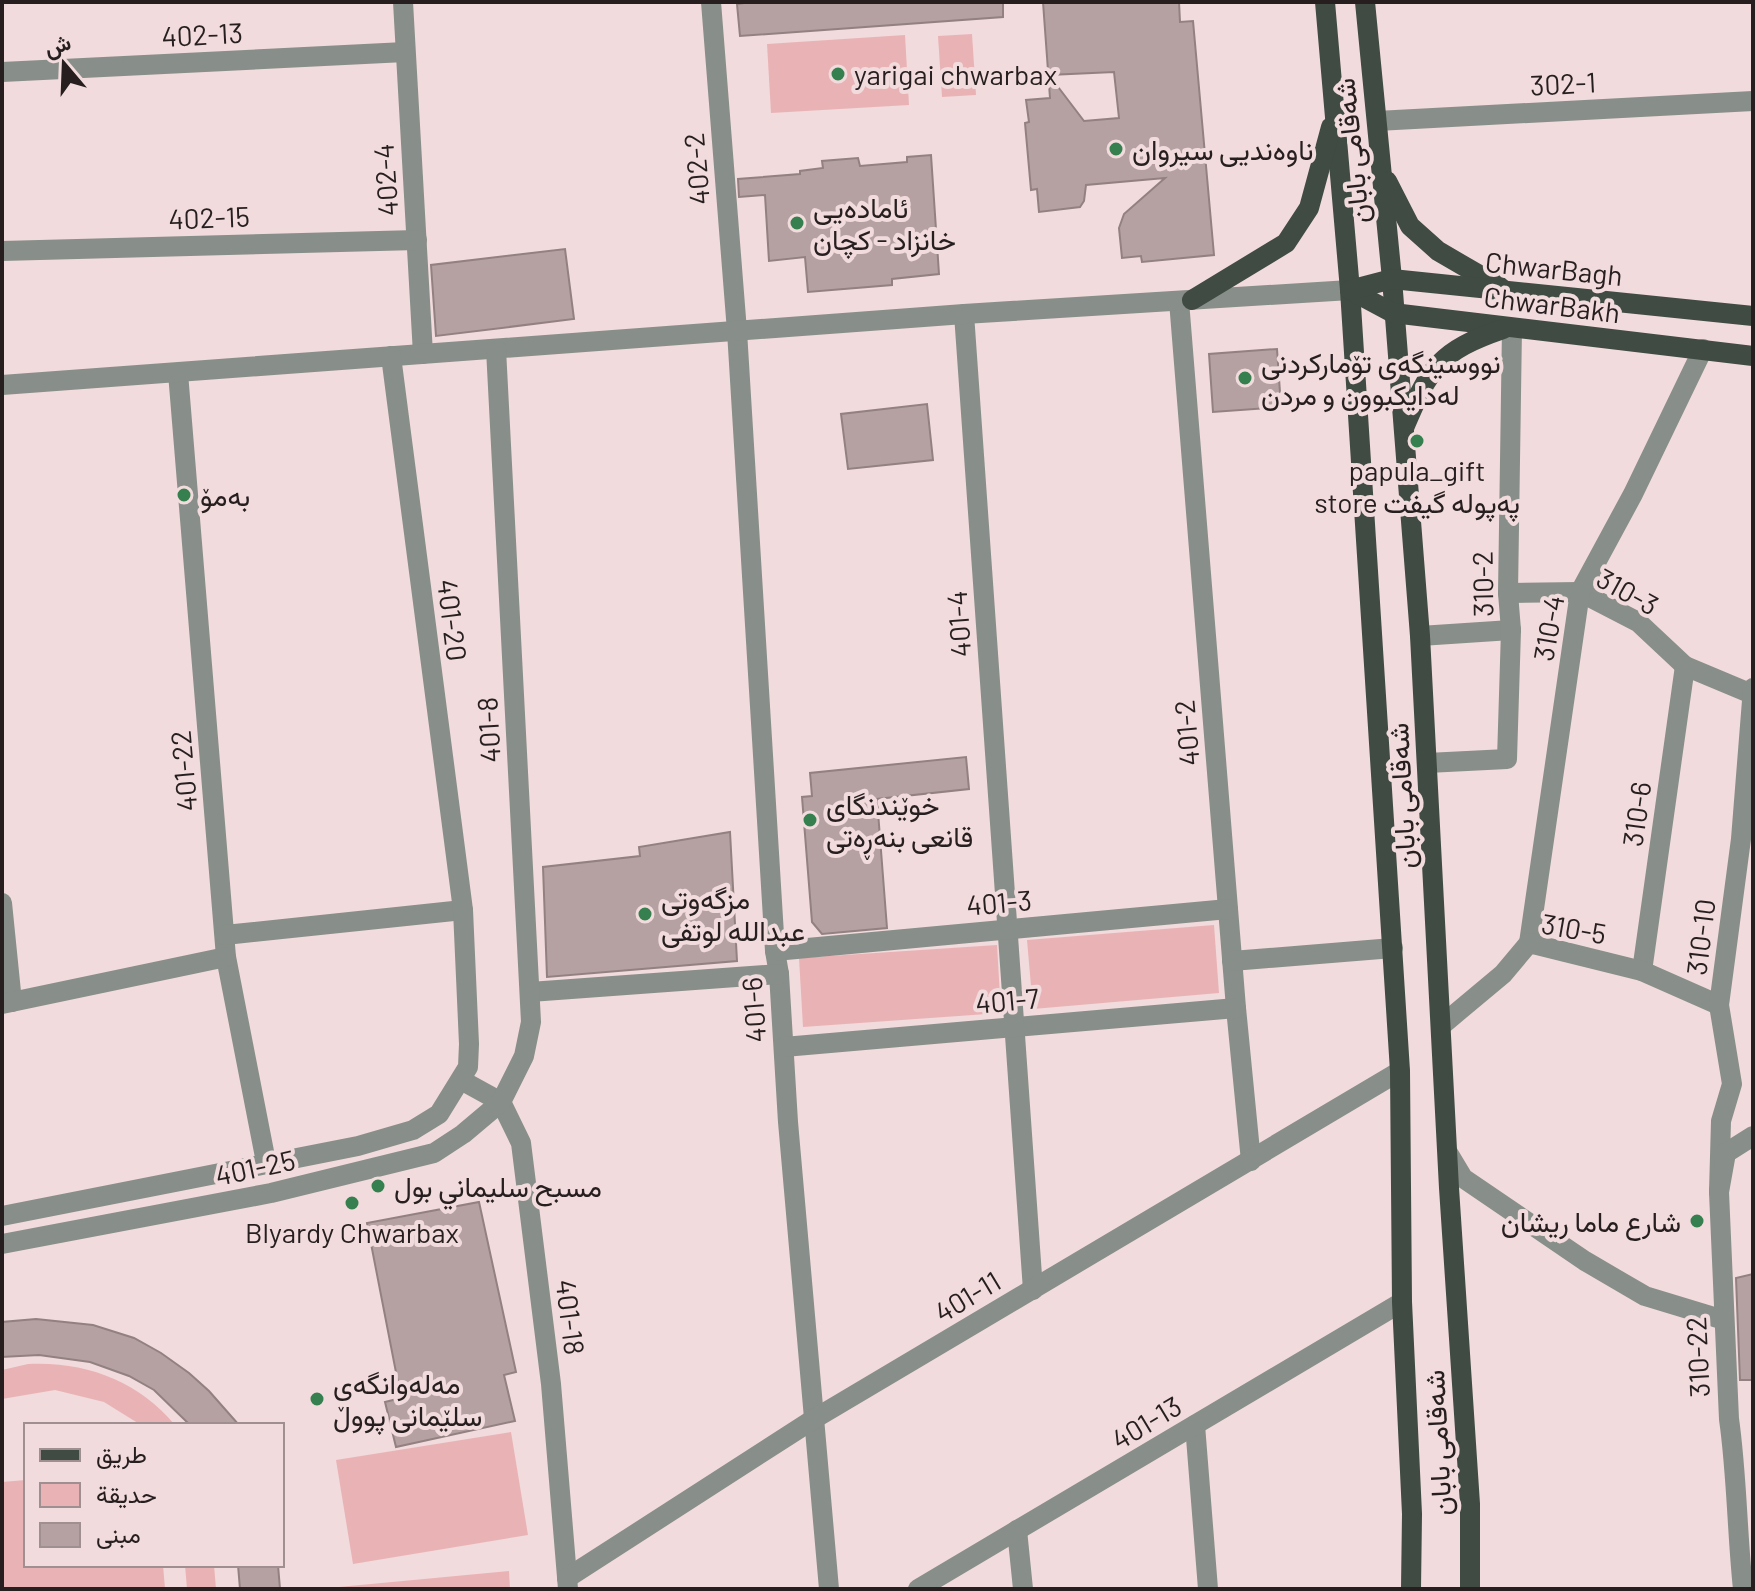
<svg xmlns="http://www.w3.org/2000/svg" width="1755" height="1591" font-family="Barlow,Vazirmatn,sans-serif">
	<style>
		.green { fill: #e9b3b6 }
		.building { fill: #b5a1a2; stroke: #938081; stroke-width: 2; fill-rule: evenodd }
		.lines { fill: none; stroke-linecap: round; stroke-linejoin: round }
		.minor { stroke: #888e89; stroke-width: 20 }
		.major { stroke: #404b43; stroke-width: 20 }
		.poi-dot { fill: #35804e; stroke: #f1dbdc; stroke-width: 3 }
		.labels { text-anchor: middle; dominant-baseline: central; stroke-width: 8; stroke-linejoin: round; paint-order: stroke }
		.street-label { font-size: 28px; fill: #261e1f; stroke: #f1dbdc }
		.poi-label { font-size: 28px; fill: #261e1f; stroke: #f1dbdc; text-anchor: start }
	</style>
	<rect width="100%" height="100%" fill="#f1dbdc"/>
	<g class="green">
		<polygon points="972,34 976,95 942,97 938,36"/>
		<polygon points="905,35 909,105 771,113 767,44"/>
		<polygon points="1214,925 1219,993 1033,1009 1027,940"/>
		<polygon points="997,945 1001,1013 803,1027 799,958"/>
		<path d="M28,1364C86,1361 138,1381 175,1425H141L104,1402L55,1390L2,1399V1370Z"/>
		<polygon points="511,1432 528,1535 353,1564 336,1460"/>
		<polygon points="26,1480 26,1565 163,1565 165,1589 2,1589 2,1482"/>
		<polygon points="185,1565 214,1565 216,1589 187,1589"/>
		<polygon points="509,1571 510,1589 339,1589 339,1587"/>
	</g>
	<g class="building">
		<polygon points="752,2 1003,2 1003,17 740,36 737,4"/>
		<path d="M1043,2H1179L1180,22L1193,21L1214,255L1142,262L1141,256L1122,258L1119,228L1124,214L1165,178L1086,185L1084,201L1080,207L1039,212L1037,189L1031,190L1025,123L1029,122L1026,100L1050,98ZM1114,72L1119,118L1084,121L1049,75Z"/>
		<polygon points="931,155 939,274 892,279 892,285 808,292 805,257 769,261 765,195 739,197 738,179 800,174 800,171 823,168 822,161 858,158 860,166 907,162 907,157"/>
		<polygon points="565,249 574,319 436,336 431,265"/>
		<polygon points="1277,349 1281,407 1213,412 1209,354"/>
		<polygon points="927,404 933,460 848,469 841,414"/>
		<polygon points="966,757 969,789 877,799 887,928 822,934 812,922 802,797 812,796 810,773"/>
		<polygon points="730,832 737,961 547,977 543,867 640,856 639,847"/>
		<polygon points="479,1202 516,1372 504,1375 515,1421 396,1447 385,1402 401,1398 367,1223"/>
		<polygon points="1753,1274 1753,1380 1740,1380 1736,1278"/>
		<polygon points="36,1319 93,1325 134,1338 161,1353 189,1373 209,1391 239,1425 190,1425 154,1390 129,1376 90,1362 39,1355 2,1357 2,1322"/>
		<polygon points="238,1565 278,1565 280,1589 240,1589"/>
	</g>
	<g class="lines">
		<g class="minor">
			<polyline points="403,2 423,354"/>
			<polyline points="711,2 737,331 775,951 779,974 788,1122 829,1589"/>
			<polyline points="2,72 405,52"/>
			<polyline points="1377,121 1753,101"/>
			<polyline points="2,251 417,240"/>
			<polyline points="1179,301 1236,1008 1251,1161"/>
			<polyline points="964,314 1033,1290"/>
			<polyline points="178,373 226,957 266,1162"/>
			<polyline points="2,385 964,314 1350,290"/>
			<polyline points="1508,593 1580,592 1638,622 1685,666 1752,694"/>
			<polyline points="1420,636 1511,630"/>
			<polyline points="1427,763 1507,759 1511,630 1508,593 1512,328"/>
			<polyline points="2,903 12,1002"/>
			<polyline points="225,935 463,910"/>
			<polyline points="1529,943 1580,592 1633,494 1703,349"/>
			<polyline points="775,951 1228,909"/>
			<polyline points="1232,961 1393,948"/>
			<polyline points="1642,971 1685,666"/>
			<polyline points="530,992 779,974"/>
			<polyline points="2,1004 226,957"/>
			<polyline points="1442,1025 1503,974 1529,943 1642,971 1719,1005"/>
			<polyline points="784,1047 1236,1008"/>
			<polyline points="461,1080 501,1102 521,1143 551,1384 568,1589"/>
			<polyline points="1448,1153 1463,1178 1585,1261 1645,1296 1724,1320"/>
			<polyline points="1719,1192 1721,1121 1732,1084 1719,1005 1741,839 1753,688"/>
			<polyline points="2,1216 358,1146 413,1130 439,1114 468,1067 469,1044 463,910 391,356"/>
			<polyline points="2,1244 271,1193 434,1153 463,1134 501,1102 524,1056 531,1022 496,349"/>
			<polyline points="1195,1425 1208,1589"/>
			<polyline points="1017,1530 1023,1589"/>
			<polyline points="567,1578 814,1419 1400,1071"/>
			<polyline points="918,1589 1402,1302"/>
			<path d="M1743,1589C1737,1533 1737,1475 1729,1419L1719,1192L1726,1153L1753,1136"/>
		</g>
		<g class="major">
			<polyline points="1325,2 1350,290 1400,1071 1402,1302 1412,1514 1411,1589"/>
			<polyline points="1365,2 1392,279 1420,636 1449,1188 1470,1504 1470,1589"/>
			<polyline points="1387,181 1410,226 1438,251 1500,287"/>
			<polyline points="1350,290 1393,313 1753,356"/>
			<polyline points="1350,290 1392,279 1753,316"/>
			<polyline points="1192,300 1286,243 1309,208 1331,127"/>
			<path d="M1404,428C1430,367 1439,351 1503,329"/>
		</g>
	</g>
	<g class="poi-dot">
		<circle cx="838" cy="74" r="8"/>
		<circle cx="1116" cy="149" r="8"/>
		<circle cx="797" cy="223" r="8"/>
		<circle cx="1245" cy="378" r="8"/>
		<circle cx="1417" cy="441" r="8"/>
		<circle cx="184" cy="495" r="8"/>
		<circle cx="810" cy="820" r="8"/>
		<circle cx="645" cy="914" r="8"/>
		<circle cx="378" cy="1186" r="8"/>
		<circle cx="352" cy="1203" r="8"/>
		<circle cx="1697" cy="1221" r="8"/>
		<circle cx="317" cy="1399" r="8"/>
	</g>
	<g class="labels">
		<g class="street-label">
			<text transform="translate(202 34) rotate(-3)">402-13</text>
			<text transform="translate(1563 83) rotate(-3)">302-1</text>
			<text transform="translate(1351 151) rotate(-96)">شەقامی بابان</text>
			<text transform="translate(696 169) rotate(-95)">402-2</text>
			<text transform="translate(385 180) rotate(-94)">402-4</text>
			<text transform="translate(209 217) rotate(-2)">402-15</text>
			<text transform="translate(1554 268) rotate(6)">ChwarBagh</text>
			<text transform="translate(1552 304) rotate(7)">ChwarBakh</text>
			<text transform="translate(1482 584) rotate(-91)">310-2</text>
			<text transform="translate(1628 591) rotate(29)">310-3</text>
			<text transform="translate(453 620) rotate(83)">401-20</text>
			<text transform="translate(958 624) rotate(-94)">401-4</text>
			<text transform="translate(1548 628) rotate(-80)">310-4</text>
			<text transform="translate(488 730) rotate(-93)">401-8</text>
			<text transform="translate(1186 733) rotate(-95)">401-2</text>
			<text transform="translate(183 771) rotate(-95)">401-22</text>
			<text transform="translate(1401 796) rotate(-93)">شەقامی بابان</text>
			<text transform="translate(1636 814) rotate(-82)">310-6</text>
			<text transform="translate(999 902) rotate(-5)">401-3</text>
			<text transform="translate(1574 928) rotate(10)">310-5</text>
			<text transform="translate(1700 937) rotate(-83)">310-10</text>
			<text transform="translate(1007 1000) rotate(-5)">401-7</text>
			<text transform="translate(753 1010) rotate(-94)">401-6</text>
			<text transform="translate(255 1167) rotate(-12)">401-25</text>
			<text transform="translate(967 1296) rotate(-31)">401-11</text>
			<text transform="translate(571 1317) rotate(83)">401-18</text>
			<text transform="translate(1697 1357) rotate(-93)">310-22</text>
			<text transform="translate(1146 1422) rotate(-31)">401-13</text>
			<text transform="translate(1437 1443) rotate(-93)">شەقامی بابان</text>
		</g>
		<g class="poi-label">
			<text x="854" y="74">yarigai chwarbax</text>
			<text x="1132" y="149">ناوەندیی سیروان</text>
			<text x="813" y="207">ئامادەیی<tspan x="813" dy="32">خانزاد - کچان</tspan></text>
			<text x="1261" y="362">نووسینگەی تۆمارکردنی<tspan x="1261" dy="32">لەدایکبوون و مردن</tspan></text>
			<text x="1417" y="470" text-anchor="middle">papula_gift<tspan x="1417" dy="32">store پەپولە گیفت</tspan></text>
			<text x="200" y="495">بەمۆ</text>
			<text x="826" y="804">خوێندنگای<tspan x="826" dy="32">قانعی بنەڕەتی</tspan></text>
			<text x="661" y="898">مزگەوتی<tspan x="661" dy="32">عبداللە لوتفی</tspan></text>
			<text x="394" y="1186">مسبح سلیماني بول</text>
			<text x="1681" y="1221" text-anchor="end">شارع ماما ريشان</text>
			<text x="352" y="1232" text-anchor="middle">Blyardy Chwarbax</text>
			<text x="333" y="1383">مەلەوانگەی<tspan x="333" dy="32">سلێمانی پووڵ</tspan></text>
		</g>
	</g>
	<rect width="1755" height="1591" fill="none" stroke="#261e1f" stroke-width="8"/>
	<rect x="24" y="1423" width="260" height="144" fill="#f1dbdc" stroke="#a08f90" stroke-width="2"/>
	<rect x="40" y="1449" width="40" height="12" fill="#404b43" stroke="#a08f90" stroke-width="2"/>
	<text x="96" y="1463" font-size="24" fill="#261e1f">طريق</text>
	<rect x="40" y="1483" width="40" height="24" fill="#e9b3b6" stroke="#a08f90" stroke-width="2"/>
	<text x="96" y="1503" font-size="24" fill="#261e1f">حديقة</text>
	<rect x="40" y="1523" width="40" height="24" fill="#b5a1a2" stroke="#a08f90" stroke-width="2"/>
	<text x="96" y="1543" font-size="24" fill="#261e1f">مبنى</text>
	<g transform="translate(64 64) rotate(341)" stroke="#f1dbdc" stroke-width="6" paint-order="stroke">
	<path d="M0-6L14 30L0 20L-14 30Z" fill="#261e1f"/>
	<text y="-12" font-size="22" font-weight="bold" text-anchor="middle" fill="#261e1f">ش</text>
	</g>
</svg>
